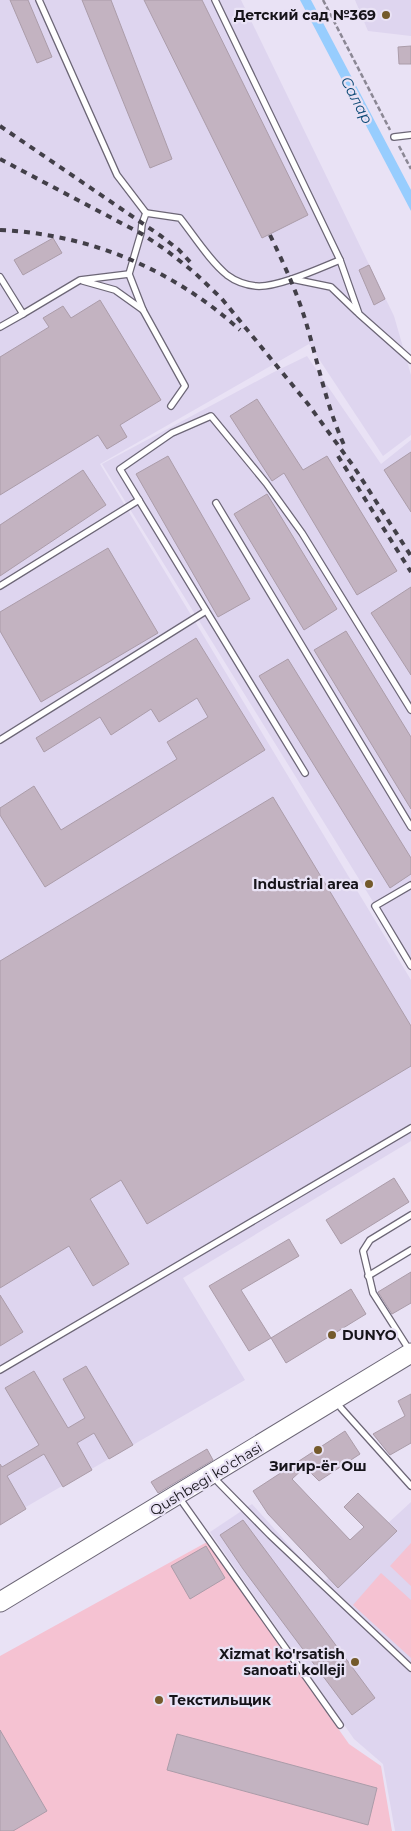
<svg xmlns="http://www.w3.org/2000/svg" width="411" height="1831" font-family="Montserrat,sans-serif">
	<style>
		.built { fill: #ded5ef }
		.green { fill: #f5c2d2 }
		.water { fill: #97cdfe }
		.building { fill: #c3b3c1; stroke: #ab9ca9 }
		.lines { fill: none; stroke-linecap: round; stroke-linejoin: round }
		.lane-casing { stroke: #6c6676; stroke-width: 8 }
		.primary-casing { stroke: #6c6676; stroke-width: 21 }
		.path { stroke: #8b8794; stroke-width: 2.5; stroke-dasharray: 5 2.5; stroke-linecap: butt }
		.lane { stroke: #fff; stroke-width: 5.5 }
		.primary { stroke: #fff; stroke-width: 19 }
		.rail { stroke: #423f48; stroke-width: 4; stroke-dasharray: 6 6; stroke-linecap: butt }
		.poi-dot { fill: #745a2b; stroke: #e9e2f5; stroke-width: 2 }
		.labels { text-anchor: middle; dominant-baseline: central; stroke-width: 4.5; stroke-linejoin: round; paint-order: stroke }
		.poi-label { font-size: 14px; font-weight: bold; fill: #16141a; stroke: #e9e2f5; text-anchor: end }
		.street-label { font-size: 14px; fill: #16141a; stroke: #e9e2f5 }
		.water-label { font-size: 15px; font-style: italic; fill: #0c4976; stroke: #e9e2f5 }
	</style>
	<rect width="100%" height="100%" fill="#e9e2f5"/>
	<g class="built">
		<polygon points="0,0 241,0 394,316 411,375 411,435 383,456 309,344 100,464 411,980 411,1141 183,1278 245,1380 0,1522"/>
		<polygon points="355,0 411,0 411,36 368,31"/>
		<polygon points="307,356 381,464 411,440 411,963 102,464 272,373"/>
		<polygon points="411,1502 411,1831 395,1831 383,1764 354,1739 210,1532 252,1504 323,1583"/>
	</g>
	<g class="green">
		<polygon points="207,1542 349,1744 381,1766 392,1831 0,1831 0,1656"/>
		<polygon points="411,1543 411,1586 390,1566"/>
		<polygon points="381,1573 411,1600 411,1658 353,1605"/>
	</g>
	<polygon class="water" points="300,0 311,0 411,190 411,211"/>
	<g class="building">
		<polygon points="10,0 28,0 52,57 37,63"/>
		<polygon points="82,0 111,0 172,159 150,168"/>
		<polygon points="144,0 202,0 308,215 262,238"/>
		<polygon points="411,46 411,64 399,64 398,47"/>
		<polygon points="53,238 62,253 23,275 14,260"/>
		<polygon points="369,265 385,299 374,305 359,270"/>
		<polygon points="100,300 161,400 120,425 127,437 107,449 98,435 0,495 0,357 49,327 43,318 63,306 71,318"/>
		<polygon points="257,399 303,470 327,456 397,571 357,595 284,473 272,481 230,416"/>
		<polygon points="411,452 411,512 384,470"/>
		<polygon points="168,456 250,599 218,617 136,474"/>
		<polygon points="83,470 106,505 0,576 0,525"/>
		<polygon points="267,494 337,609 304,630 234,514"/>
		<polygon points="108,548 158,633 41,702 0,631 0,612"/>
		<polygon points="411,587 411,675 371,613"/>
		<polygon points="346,631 411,737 411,809 314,650"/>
		<polygon points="196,638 265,750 45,887 0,815 0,808 34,786 61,830 177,759 167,742 208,717 197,698 159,722 151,709 111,735 100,717 44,752 36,738"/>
		<polygon points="288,659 411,858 411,874 390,888 259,676"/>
		<polygon points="273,797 411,1026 411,1066 147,1224 121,1180 90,1199 129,1264 93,1286 69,1246 0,1288 0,961"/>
		<polygon points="394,1178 409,1202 341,1244 326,1220"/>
		<polygon points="289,1239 299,1256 241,1290 271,1338 249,1351 209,1286"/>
		<polygon points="411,1272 411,1303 392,1314 378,1292"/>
		<polygon points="351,1289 366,1314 286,1363 271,1338"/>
		<polygon points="0,1295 23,1332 0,1346"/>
		<polygon points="86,1366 133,1445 109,1459 94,1433 77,1443 92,1470 63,1487 44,1454 7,1476 26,1509 0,1525 0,1464 2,1467 39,1445 5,1388 34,1371 68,1428 85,1418 63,1379"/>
		<polygon points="411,1394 411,1443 390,1455 373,1434 405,1416 398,1401"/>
		<polygon points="345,1431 360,1454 319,1481 305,1467 292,1479 350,1540 364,1527 344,1507 358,1493 397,1531 338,1588 268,1514 253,1491"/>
		<polygon points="207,1449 213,1460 158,1493 151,1482"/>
		<polygon points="243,1520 375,1698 352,1715 243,1569 220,1535"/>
		<polygon points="206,1546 225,1578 190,1599 171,1566"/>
		<polygon points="0,1730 47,1811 13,1831 0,1831"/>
		<polygon points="177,1734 377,1788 368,1825 167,1770"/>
	</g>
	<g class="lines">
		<g class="lane-casing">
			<g id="lane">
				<polyline points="39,0 117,175 146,213"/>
				<polyline points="215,0 340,260 359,314 411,360"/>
				<polyline points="394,137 411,135"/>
				<polyline points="0,277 23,314 80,280 129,274"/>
				<polyline points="292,279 331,287 357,312"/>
				<polyline points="83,281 115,290 143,310"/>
				<polyline points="0,327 23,314"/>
				<path d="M171,406L185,386L143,310L129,274L141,233L142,224L146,213L180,218C195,237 209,260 227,275C235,281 246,285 256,286C277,288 320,268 340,260"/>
				<polyline points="216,503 411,827"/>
				<polyline points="0,586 139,500"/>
				<polyline points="0,740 206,611"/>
				<polyline points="305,773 120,469 172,433 211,416 266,483 302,533 411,710"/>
				<polyline points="411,885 375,906 411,966"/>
				<polyline points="368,1276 411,1250"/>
				<polyline points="410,1351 373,1293 363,1251 370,1240 411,1215"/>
				<polyline points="0,1370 411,1128"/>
				<polyline points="341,1408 411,1486"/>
				<polyline points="218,1482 270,1535 411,1668"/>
				<polyline points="183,1503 340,1725"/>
			</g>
		</g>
		<g class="primary-casing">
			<polyline id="primary" points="0,1602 411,1353"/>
		</g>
		<g class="path">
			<polyline points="323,0 390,130"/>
			<polyline points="399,146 411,169"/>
		</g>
		<use href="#lane" class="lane"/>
		<use href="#primary" class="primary"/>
		<g class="rail">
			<polyline points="0,126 161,236 179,250 191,263"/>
			<polyline points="0,159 142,234 166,250 195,273 222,299 308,404 354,467 411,556"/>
			<path d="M0,230C90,234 174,270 240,330"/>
			<path d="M270,235C283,262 296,290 305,319C318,362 326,406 345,447"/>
			<polyline points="338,456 411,572"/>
		</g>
	</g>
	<g class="poi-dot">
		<circle cx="386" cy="15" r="5"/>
		<circle cx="369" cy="884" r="5"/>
		<circle cx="332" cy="1335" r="5"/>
		<circle cx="318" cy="1450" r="5"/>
		<circle cx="355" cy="1662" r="5"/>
		<circle cx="159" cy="1700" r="5"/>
	</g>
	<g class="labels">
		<g class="poi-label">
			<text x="376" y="15">Детский сад №369</text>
			<text x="359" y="884">Industrial area</text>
			<text x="342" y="1335" text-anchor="start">DUNYO</text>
			<text x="318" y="1466" text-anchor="middle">Зигир-ёг Ош</text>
			<text x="345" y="1654">Xizmat ko'rsatish<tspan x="345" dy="16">sanoati kolleji</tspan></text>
			<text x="169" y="1700" text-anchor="start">Текстильщик</text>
		</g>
		<g class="street-label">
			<text transform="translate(206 1479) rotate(-31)">Qushbegi ko'chasi</text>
		</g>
		<g class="water-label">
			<text transform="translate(357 100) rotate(62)">Салар</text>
		</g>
	</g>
</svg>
